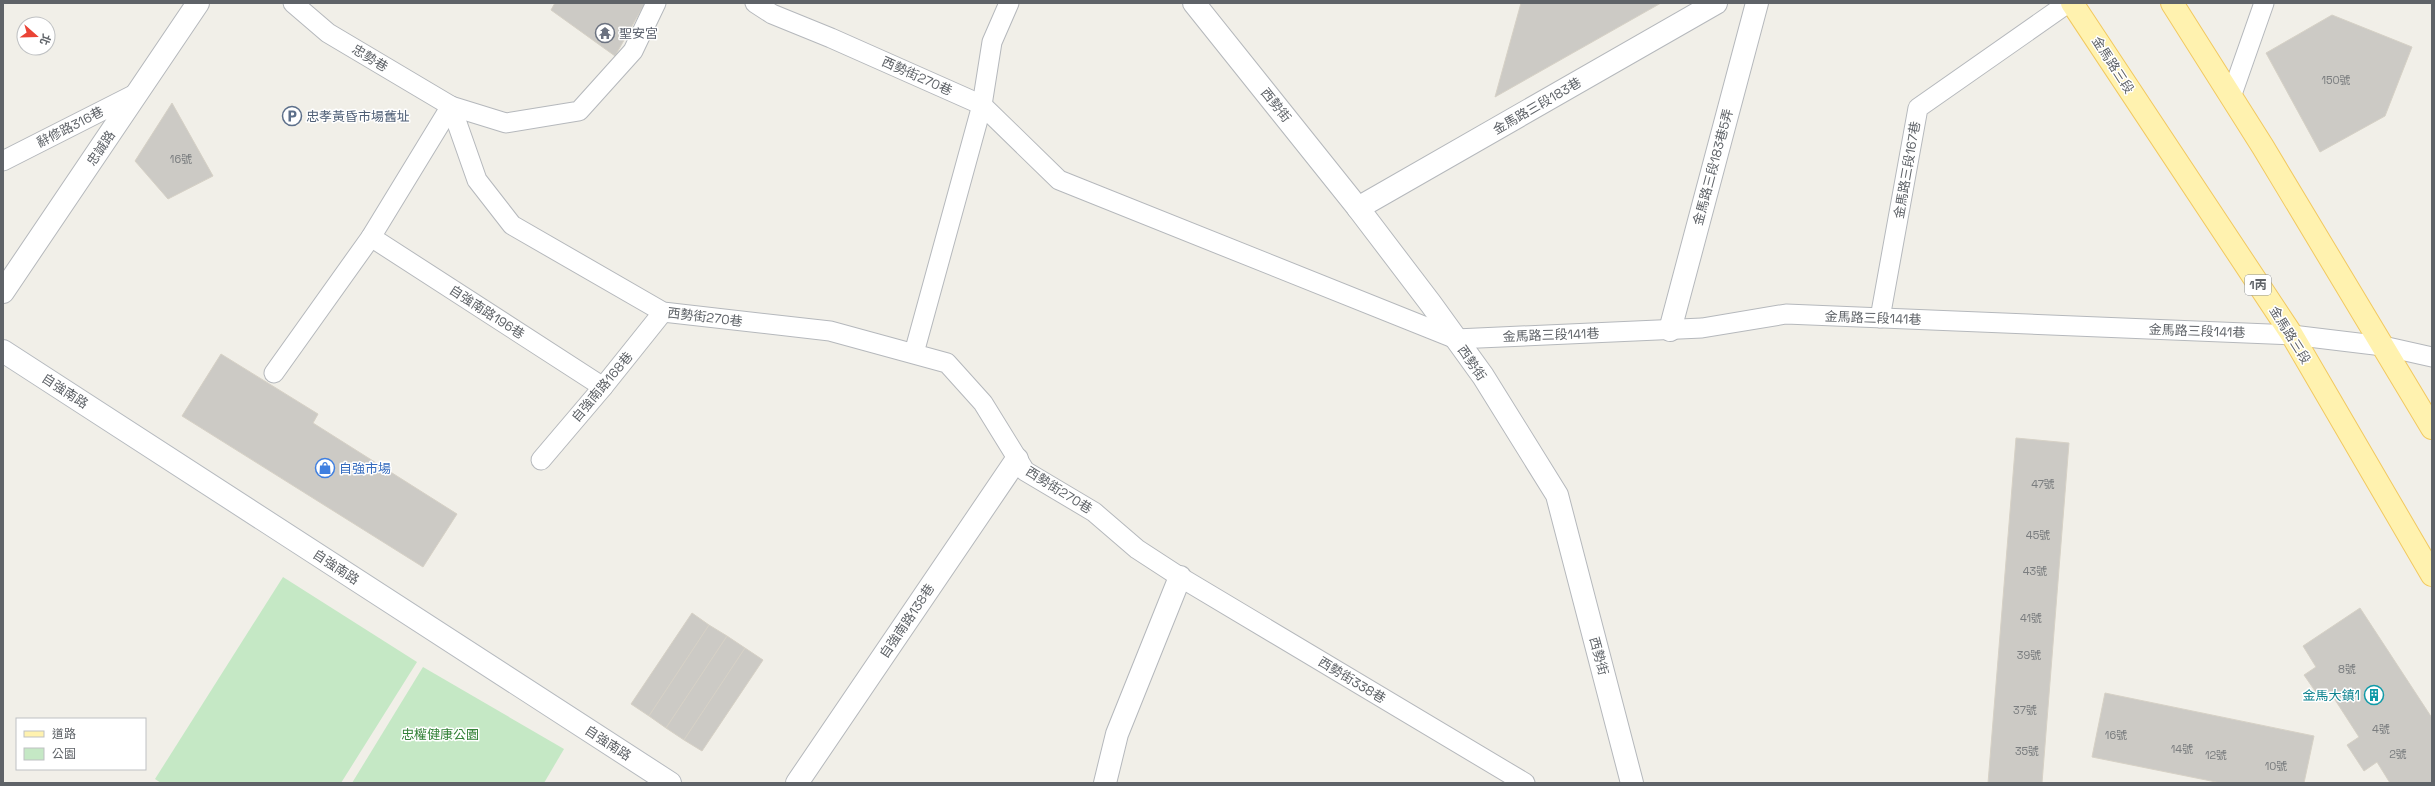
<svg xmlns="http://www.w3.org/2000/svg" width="2435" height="786" font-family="'Space Grotesk','Noto Sans TC',sans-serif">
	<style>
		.green { fill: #c5e8c5 }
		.building { fill: #cccac5; stroke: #d6d1c6 }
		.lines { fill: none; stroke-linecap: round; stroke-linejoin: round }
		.lane-casing { stroke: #b5b8bc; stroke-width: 21 }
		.street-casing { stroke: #b5b8bc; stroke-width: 24 }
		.secondary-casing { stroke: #b6babf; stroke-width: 24 }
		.primary-casing { stroke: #f2c960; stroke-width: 24 }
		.lane { stroke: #fff; stroke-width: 19 }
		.street { stroke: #fff; stroke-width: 22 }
		.secondary { stroke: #fff; stroke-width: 22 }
		.primary { stroke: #fff2af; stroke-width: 22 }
		.labels { text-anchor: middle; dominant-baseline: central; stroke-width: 3; stroke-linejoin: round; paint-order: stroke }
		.number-label { font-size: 11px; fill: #7a7d7f }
		.shield { fill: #fff; stroke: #8f9295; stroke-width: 1 }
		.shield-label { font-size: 12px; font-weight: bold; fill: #5f6368 }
		.worship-label { font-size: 13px; fill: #5b616d; stroke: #fff; text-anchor: start }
		.street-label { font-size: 13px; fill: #5f6368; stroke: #fff }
		.service-label { font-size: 13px; fill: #4e5e75; stroke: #fff; text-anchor: start }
		.shop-label { font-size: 13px; fill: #366cbe; stroke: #fff; text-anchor: start }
		.culture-label { font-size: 13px; fill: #0d838f; stroke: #fff; text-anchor: end }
		.park-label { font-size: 13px; fill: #348238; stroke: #fff }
	</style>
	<rect width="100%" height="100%" fill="#f1efe8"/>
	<g class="green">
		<polygon points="283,577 417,662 341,783 161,783 155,779"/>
		<polygon points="423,667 564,749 544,783 352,783"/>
	</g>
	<g class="building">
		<polygon points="555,3 645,3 615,56 551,10"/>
		<polygon points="1521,3 1661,3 1495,97"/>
		<polygon points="2332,15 2412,47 2385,116 2320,152 2266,53"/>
		<polygon points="172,103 213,176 168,199 135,161"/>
		<polygon points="221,354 318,414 313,423 457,514 423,567 182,416"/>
		<polygon points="2016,438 2069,443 2042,783 1988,783"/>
		<polygon points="2360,608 2432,718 2432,783 2390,783 2377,762 2364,771 2347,745 2359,737 2330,692 2320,698 2304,675 2316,667 2303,646"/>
		<polygon points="692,613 709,625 649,716 631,704"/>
		<polygon points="709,625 727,636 666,728 649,716"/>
		<polygon points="727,636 745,648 684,740 666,728"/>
		<polygon points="745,648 763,660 702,751 684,740"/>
		<polygon points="2105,693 2314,736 2304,783 2221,783 2092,757"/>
	</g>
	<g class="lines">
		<g class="lane-casing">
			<g id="lane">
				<polyline points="293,3 328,33 451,106 506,123 579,111 633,51 656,3"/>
				<polyline points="755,3 772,14 831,38 982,105 1059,180 1456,339 1702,328 1786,314 2292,335 2383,346 2432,357"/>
				<polyline points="2231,97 2264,3"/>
				<polyline points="451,106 477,180 512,225 663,312 830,331 947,363 983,403 1025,471 1094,512 1137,549 1180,577 1525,783"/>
				<polyline points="451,106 371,237 603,387"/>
				<polyline points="3,161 137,93"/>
				<polyline points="1880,318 1918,108 2068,3"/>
				<polyline points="914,353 982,105 992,42 1009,3"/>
				<polyline points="274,373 371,237"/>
				<polyline points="541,460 603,387 663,312"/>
			</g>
		</g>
		<g class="street-casing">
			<g id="street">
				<polyline points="1194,3 1358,208 1431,304 1483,376 1557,495 1632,783"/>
				<polyline points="1358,208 1716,3"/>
				<polyline points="3,292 198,3"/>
				<polyline points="1670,330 1757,3"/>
				<polyline points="797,783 1017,459"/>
				<polyline points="1105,783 1117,734 1180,577"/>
			</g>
		</g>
		<g class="secondary-casing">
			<polyline id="secondary" points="3,351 670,783"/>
		</g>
		<g class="primary-casing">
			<g id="primary">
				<polyline points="2072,3 2292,335 2432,575"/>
				<polyline points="2172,3 2263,147 2432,428"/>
			</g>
		</g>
		<use href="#lane" class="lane"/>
		<use href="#street" class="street"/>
		<use href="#secondary" class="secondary"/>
		<use href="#primary" class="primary"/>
	</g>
	<defs>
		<g id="temple-ring" transform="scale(1)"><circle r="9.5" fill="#fff" stroke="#6b7280" stroke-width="1.5"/><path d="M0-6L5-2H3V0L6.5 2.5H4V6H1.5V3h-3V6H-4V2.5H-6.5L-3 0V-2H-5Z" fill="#6b7280"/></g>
		<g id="parking-ring" transform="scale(1)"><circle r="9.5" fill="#fff" stroke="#5c6f8a" stroke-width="1.5"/><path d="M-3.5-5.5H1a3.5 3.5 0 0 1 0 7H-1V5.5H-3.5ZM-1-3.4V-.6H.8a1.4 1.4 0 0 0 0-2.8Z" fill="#5c6f8a"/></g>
		<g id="shop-ring" transform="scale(1)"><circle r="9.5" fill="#fff" stroke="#3f7fe0" stroke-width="1.5"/><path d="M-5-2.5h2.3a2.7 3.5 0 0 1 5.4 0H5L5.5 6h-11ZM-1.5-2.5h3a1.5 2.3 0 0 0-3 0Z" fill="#3f7fe0"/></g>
		<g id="building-ring" transform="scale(1)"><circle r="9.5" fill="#fff" stroke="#0f9aa8" stroke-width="1.5"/><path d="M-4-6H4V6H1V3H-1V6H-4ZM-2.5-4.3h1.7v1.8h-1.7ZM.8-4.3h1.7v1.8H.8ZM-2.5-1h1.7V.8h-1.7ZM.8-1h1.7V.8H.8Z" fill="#0f9aa8"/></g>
	</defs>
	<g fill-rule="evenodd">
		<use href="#temple-ring" x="605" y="33"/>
		<use href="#parking-ring" x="292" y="116"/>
		<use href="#shop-ring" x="325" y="468"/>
		<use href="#building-ring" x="2374" y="695"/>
	</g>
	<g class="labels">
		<g class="number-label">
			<text x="2336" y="80">150號</text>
			<text x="181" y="159">16號</text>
			<text x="2043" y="484">47號</text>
			<text x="2038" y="535">45號</text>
			<text x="2035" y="571">43號</text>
			<text x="2031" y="618">41號</text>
			<text x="2029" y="655">39號</text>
			<text x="2347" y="669">8號</text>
			<text x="2025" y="710">37號</text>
			<text x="2381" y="729">4號</text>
			<text x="2116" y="735">16號</text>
			<text x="2182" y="749">14號</text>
			<text x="2027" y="751">35號</text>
			<text x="2398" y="754">2號</text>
			<text x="2216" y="755">12號</text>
			<text x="2276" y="766">10號</text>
		</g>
		<rect class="shield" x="2245" y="275" width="26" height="20" rx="3"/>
		<g class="shield-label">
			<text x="2258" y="285">1丙</text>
		</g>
		<g class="worship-label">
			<text x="619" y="33">聖安宮</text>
		</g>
		<g class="street-label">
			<text transform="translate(370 58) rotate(31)">忠勢巷</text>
			<text transform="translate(2113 65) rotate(57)">金馬路三段</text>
			<text transform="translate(917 76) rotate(24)">西勢街270巷</text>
			<text transform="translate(1276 105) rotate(51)">西勢街</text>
			<text transform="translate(1537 106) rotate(-30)">金馬路三段183巷</text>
			<text transform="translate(70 127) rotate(-27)">辭修路316巷</text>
			<text transform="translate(101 148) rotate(-56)">忠誠路</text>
			<text transform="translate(1713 167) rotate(-75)">金馬路三段183巷5弄</text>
			<text transform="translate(1907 170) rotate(-80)">金馬路三段167巷</text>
			<text transform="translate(487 312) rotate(33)">自強南路196巷</text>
			<text transform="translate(705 317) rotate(7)">西勢街270巷</text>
			<text transform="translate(1873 318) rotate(2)">金馬路三段141巷</text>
			<text transform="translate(2197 331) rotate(2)">金馬路三段141巷</text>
			<text transform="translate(1551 335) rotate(-2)">金馬路三段141巷</text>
			<text transform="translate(2290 335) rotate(58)">金馬路三段</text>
			<text transform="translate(1472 363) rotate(55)">西勢街</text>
			<text transform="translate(602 387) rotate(-50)">自強南路168巷</text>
			<text transform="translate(65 391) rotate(33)">自強南路</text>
			<text transform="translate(1059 490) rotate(32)">西勢街270巷</text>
			<text transform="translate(336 567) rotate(33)">自強南路</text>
			<text transform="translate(907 621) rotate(-56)">自強南路138巷</text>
			<text transform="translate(1599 656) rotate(75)">西勢街</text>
			<text transform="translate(1352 680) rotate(31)">西勢街338巷</text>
			<text transform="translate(608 743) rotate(33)">自強南路</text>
		</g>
		<g class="service-label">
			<text x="306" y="116">忠孝黃昏市場舊址</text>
		</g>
		<g class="shop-label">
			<text x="339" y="468">自強市場</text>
		</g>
		<g class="culture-label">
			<text x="2360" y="695">金馬大鎮1</text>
		</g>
		<g class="park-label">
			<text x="440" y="734">忠權健康公園</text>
		</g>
	</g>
	<rect width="2435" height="786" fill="none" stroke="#5f6368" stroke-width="8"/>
	<rect x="16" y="718" width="130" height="52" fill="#ffffff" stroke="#bfc1c3"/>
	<rect x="24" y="731" width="20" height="6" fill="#fff2af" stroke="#bfc1c3"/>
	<text x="52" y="738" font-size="12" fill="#5f6368">道路</text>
	<rect x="24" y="748" width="20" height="12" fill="#c5e8c5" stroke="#bfc1c3"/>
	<text x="52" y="758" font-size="12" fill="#5f6368">公園</text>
	<g transform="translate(36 36) rotate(110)"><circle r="19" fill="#ffffff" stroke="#bfc1c3"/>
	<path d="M0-3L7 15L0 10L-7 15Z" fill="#ea4335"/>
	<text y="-6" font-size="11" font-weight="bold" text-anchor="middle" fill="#5f6368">北</text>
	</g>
</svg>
